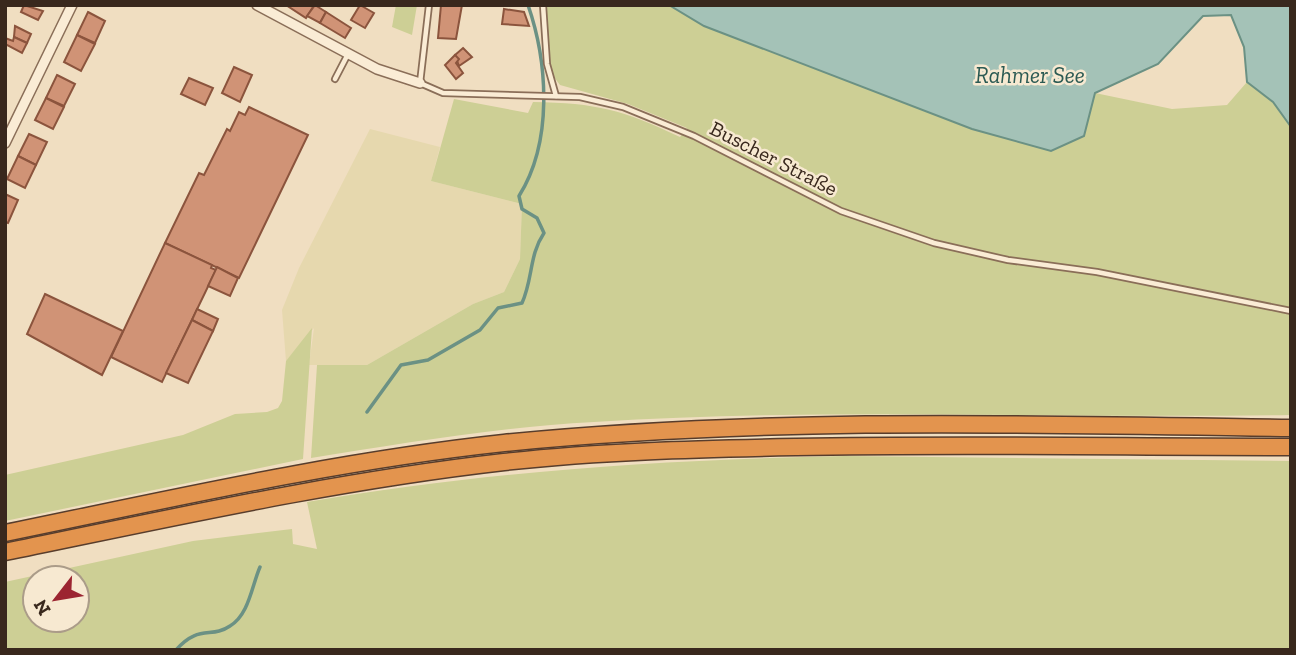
<svg xmlns="http://www.w3.org/2000/svg" width="1296" height="655" font-family="'Zilla Slab',serif">
	<style>
		.farmland { fill: #e6d8ae }
		.green { fill: #cdcf95; fill-rule: evenodd }
		.water { fill: #a4c2b7; stroke: #6b9184; stroke-width: 2 }
		.lines { fill: none; stroke-linecap: round; stroke-linejoin: round }
		.stream { stroke: #6b9184; stroke-width: 3.5 }
		.building { fill: #d09376; stroke: #8b543d; stroke-width: 2 }
		.lane-casing { stroke: #8a6e58; stroke-width: 8 }
		.street-casing { stroke: #8a6e58; stroke-width: 12 }
		.highway-casing { stroke: #583d2c; stroke-width: 19 }
		.lane { stroke: #faecd5; stroke-width: 4.5 }
		.street { stroke: #faecd5; stroke-width: 9 }
		.highway { stroke: #e3944e; stroke-width: 16 }
		.labels { text-anchor: middle; dominant-baseline: central; stroke-width: 5; stroke-linejoin: round; paint-order: stroke }
		.street-label { font-size: 21px; fill: #39281d; stroke: #f7e9d1 }
		.water-label { font-size: 23px; font-style: italic; fill: #2b5a53; stroke: #f7e9d1 }
	</style>
	<rect width="100%" height="100%" fill="#f0dec1"/>
	<polygon class="farmland" points="370,129 440,147 431,181 522,204 520,259 504,292 473,304 367,365 309,365 314,328 286,361 282,310 299,268"/>
	<g class="green">
		<polygon points="396,5 417,5 412,35 392,27"/>
		<path d="M546,5H669L704,26L972,129L1051,151L1084,136L1095,93L1172,109L1227,105L1247,82L1273,102L1291,127V415C1059,419 825,407 594,422C499,427 404,443 311,458L317,365H367L473,304L504,292L520,259L522,204L431,181L454,99L528,113L533,102C597,103 623,110 680,137L687,128L628,104L560,85L551,73Z"/>
		<polygon points="312,328 303,459 5,521 5,475 183,435 235,414 267,412 278,408 282,401 286,361"/>
		<path d="M845,456L1291,461V650H5V582L193,541L292,529L293,544L317,549L307,502C490,471 660,460 845,456ZM35,578H77V620H35Z"/>
	</g>
	<polygon class="water" points="669,5 1291,5 1291,127 1273,102 1247,82 1244,47 1231,15 1203,16 1158,64 1095,93 1084,136 1051,151 972,129 704,26"/>
	<g class="lines">
		<g class="stream">
			<path d="M367,412L401,365L428,360L480,330L498,308L522,303C533,279 529,255 544,233L537,218L522,209L519,196C553,142 548,63 528,5"/>
			<path d="M176,650C199,624 211,639 230,626C249,615 252,585 260,567"/>
		</g>
	</g>
	<g class="building">
		<polygon points="24,5 43,11 38,20 21,12"/>
		<polygon points="286,5 311,5 313,7 306,18"/>
		<polygon points="315,5 326,12 320,23 307,16"/>
		<polygon points="360,5 374,13 365,28 351,20"/>
		<polygon points="441,5 462,5 456,39 438,38"/>
		<polygon points="504,9 524,12 529,26 502,24"/>
		<polygon points="88,12 105,21 95,43 77,35"/>
		<polygon points="326,12 351,28 345,38 320,23"/>
		<polygon points="15,26 31,34 27,43 14,37"/>
		<polygon points="77,35 95,44 81,71 64,62"/>
		<polygon points="14,37 27,43 22,53 5,44 5,38 13,41"/>
		<polygon points="463,48 472,57 459,66 455,55"/>
		<polygon points="455,55 459,59 456,63 463,73 456,79 445,65"/>
		<polygon points="234,67 252,75 240,102 222,93"/>
		<polygon points="57,75 75,84 64,106 46,98"/>
		<polygon points="189,78 213,88 205,105 181,94"/>
		<polygon points="46,98 64,107 53,129 35,120"/>
		<polygon points="249,107 308,135 239,278 165,243 199,173 204,175 227,129 230,131 239,112 245,115"/>
		<polygon points="29,134 47,142 36,165 18,156"/>
		<polygon points="18,156 36,165 25,188 7,179"/>
		<polygon points="5,194 18,200 8,223 5,222"/>
		<polygon points="165,243 212,265 211,268 216,270 162,382 111,357"/>
		<polygon points="217,267 238,278 230,296 208,286"/>
		<polygon points="45,294 123,331 102,375 27,334"/>
		<polygon points="197,309 218,319 213,331 192,320"/>
		<polygon points="192,320 213,331 188,383 166,373"/>
	</g>
	<g class="lines">
		<g class="lane-casing">
			<g id="lane">
				<polyline points="429,5 420,83 443,93 580,97 623,107 694,136 841,211 934,243 1008,260 1097,272 1291,311"/>
				<polyline points="543,5 547,64 556,96"/>
				<polyline points="335,79 348,54"/>
			</g>
		</g>
		<g class="street-casing">
			<g id="street">
				<polyline points="257,5 377,69 420,83"/>
				<polyline points="5,143 72,5"/>
			</g>
		</g>
		<g class="highway-casing">
			<g id="highway">
				<path d="M5,533C171,499 336,461 504,443C765,417 1030,424 1291,428"/>
				<path d="M5,552C171,518 336,481 504,462C601,451 699,449 796,447C961,444 1126,447 1291,447"/>
			</g>
		</g>
		<use href="#lane" class="lane"/>
		<use href="#street" class="street"/>
		<use href="#highway" class="highway"/>
	</g>
	<g class="labels">
		<g class="street-label">
			<text transform="translate(774 158) rotate(27)">Buscher Straße</text>
		</g>
		<g class="water-label">
			<text x="1030" y="75">Rahmer See</text>
		</g>
	</g>
	<rect width="1296" height="655" fill="none" stroke="#39281d" stroke-width="14"/>
	<g transform="translate(56 599) rotate(239)"><circle r="33" fill="#f7e9d1" stroke="#ab9c89" stroke-width="2"/>
	<path d="M0-5L12 26L0 18L-12 26Z" fill="#9c2531"/>
	<text y="-10" font-size="19" font-weight="bold" text-anchor="middle" fill="#39281d">N</text>
	</g>
</svg>
